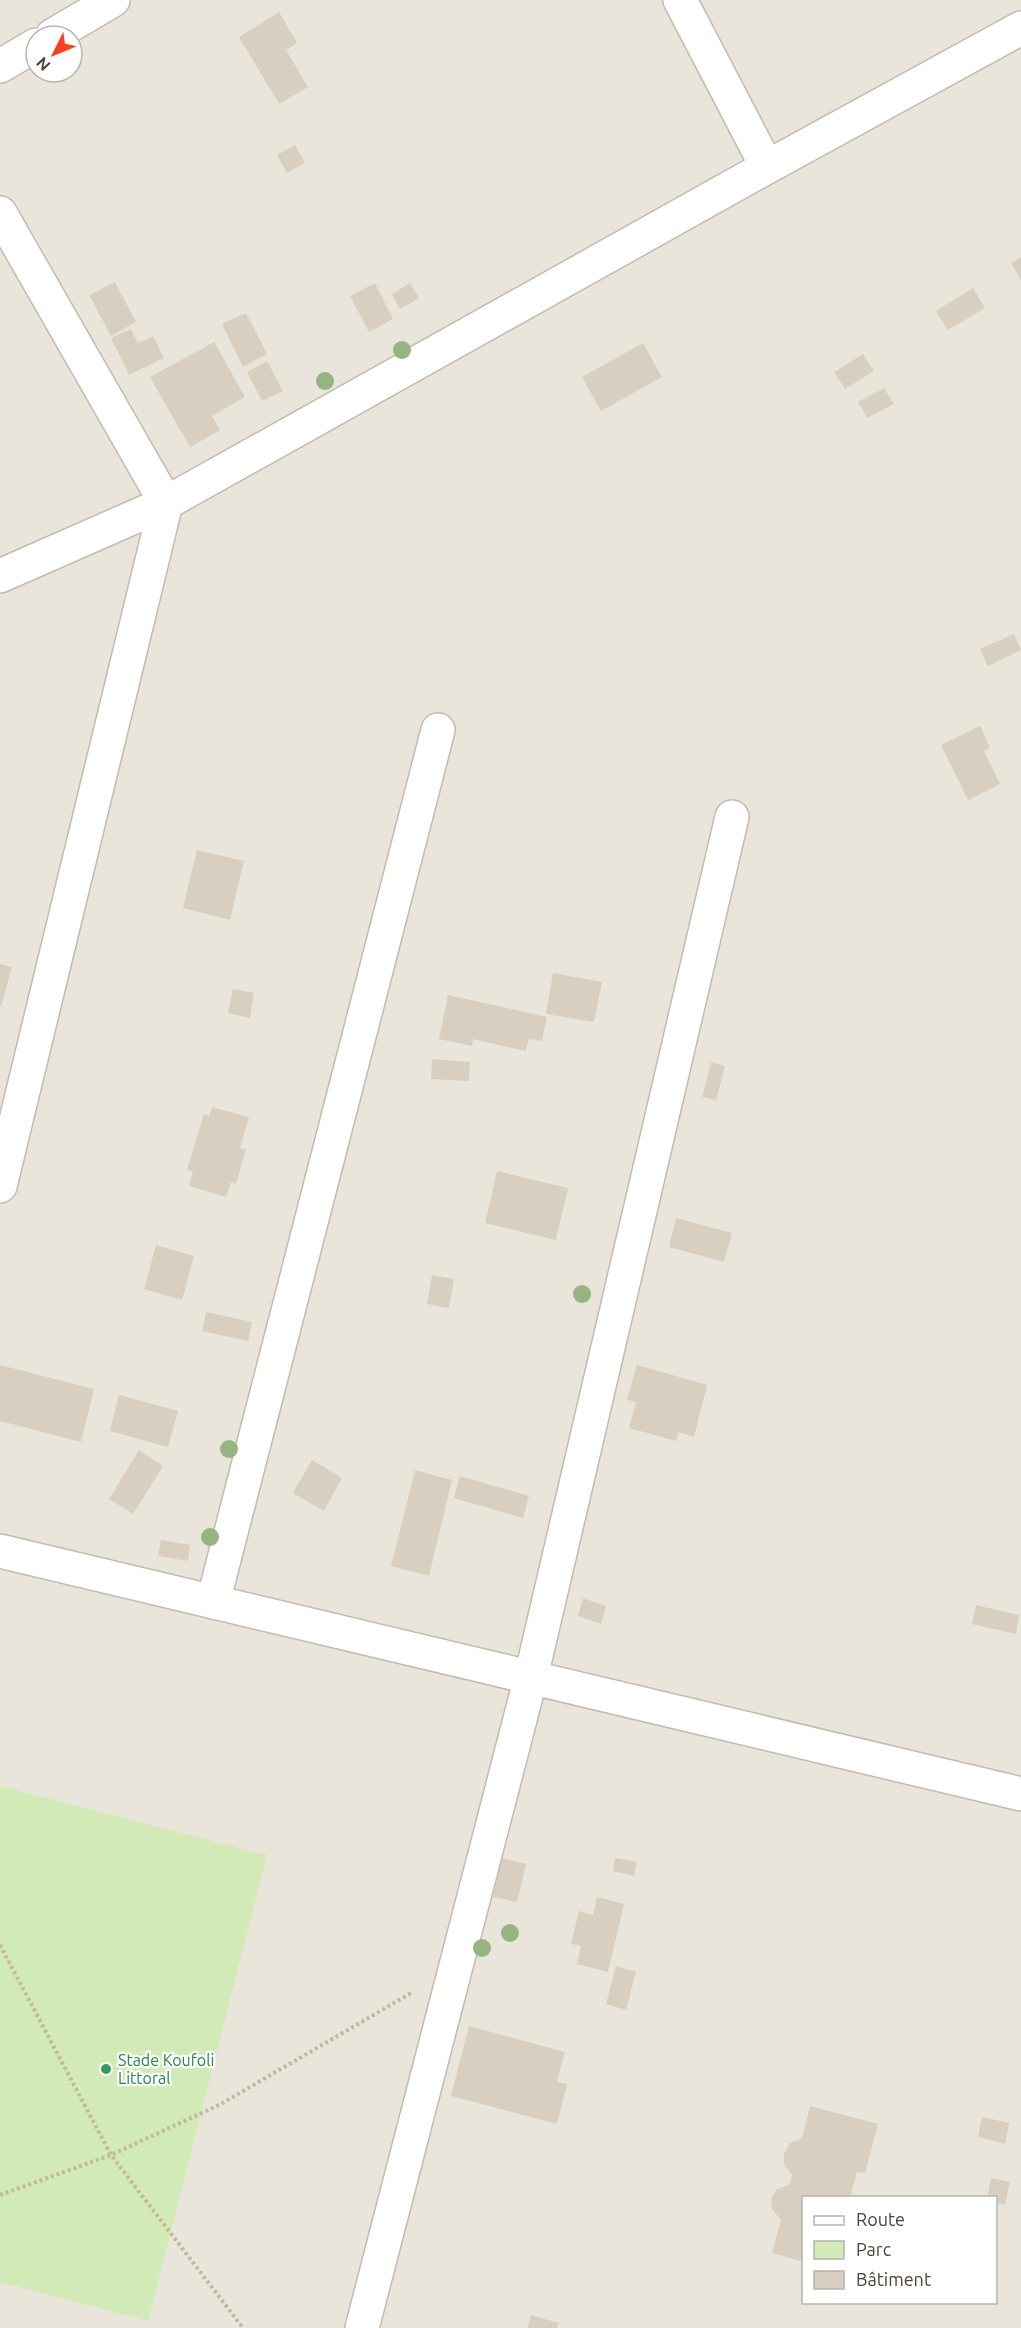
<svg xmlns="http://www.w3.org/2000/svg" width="1021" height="2328" font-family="Ubuntu,sans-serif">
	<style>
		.residential { fill: #eae5da; fill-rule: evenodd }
		.green { fill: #d2eab5 }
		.building { fill: #d8cfc1 }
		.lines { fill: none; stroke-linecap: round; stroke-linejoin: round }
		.minor-casing { stroke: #c2bbae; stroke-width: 36 }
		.path { stroke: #c4b79f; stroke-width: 4; stroke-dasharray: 3 3; stroke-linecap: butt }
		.minor { stroke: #fff; stroke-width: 33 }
		.tree { fill: #97b381 }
		.leisure-dot { fill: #2e9e5b; stroke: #fff; stroke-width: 2 }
		.labels { text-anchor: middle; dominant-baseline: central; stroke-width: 4.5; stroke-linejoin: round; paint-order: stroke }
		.leisure-label { font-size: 16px; fill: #27864d; stroke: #fff; text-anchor: start }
	</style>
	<rect width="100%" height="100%" fill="#f6f3ec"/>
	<path class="residential" d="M0,0H1021V2328H0ZM36,36H72V72H36ZM804,2198H996V2302H804Z"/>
	<polygon class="green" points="0,1786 267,1855 148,2321 0,2282"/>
	<g class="building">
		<polygon points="279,12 297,43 286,50 308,87 279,104 239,37"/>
		<polygon points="295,145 305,163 287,173 277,155"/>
		<polygon points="1021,257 1021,280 1011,263"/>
		<polygon points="115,282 136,322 111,336 89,295"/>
		<polygon points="375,283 393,319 369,332 350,296"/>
		<polygon points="410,283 419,298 400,309 392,294"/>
		<polygon points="973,288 985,308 948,330 936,311"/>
		<polygon points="246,313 267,354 243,367 222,324"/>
		<polygon points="131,329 138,343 153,336 164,358 129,375 111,338"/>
		<polygon points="214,342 245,397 212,416 220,430 190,447 150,377"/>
		<polygon points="643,343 662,377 601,411 582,377"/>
		<polygon points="863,354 874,371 845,389 834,372"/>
		<polygon points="267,361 283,391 262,401 247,372"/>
		<polygon points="884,388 894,404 867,418 858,402"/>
		<polygon points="1014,634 1021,650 988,666 980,649"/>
		<polygon points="980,726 990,748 984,751 1000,784 968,800 941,745"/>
		<polygon points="197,850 244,861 230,920 183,908"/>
		<polygon points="0,964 12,967 1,1006 0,1006"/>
		<polygon points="553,973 602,982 594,1022 546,1014"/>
		<polygon points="233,989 254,993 250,1018 228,1013"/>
		<polygon points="448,995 547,1017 542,1041 529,1039 526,1051 473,1039 472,1046 439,1039"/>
		<polygon points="432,1059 470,1062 469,1081 431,1079"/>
		<polygon points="711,1062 725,1066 716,1100 702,1097"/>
		<polygon points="212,1107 249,1117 240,1148 246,1149 236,1184 231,1182 226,1197 189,1186 193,1172 187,1170 204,1114 209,1116"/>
		<polygon points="497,1171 568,1188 556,1240 485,1223"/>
		<polygon points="676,1218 732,1233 724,1262 669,1247"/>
		<polygon points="156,1245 194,1256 182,1300 144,1289"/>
		<polygon points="432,1275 454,1279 449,1308 427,1304"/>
		<polygon points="206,1312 252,1322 248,1341 202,1331"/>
		<polygon points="0,1365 94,1389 81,1442 0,1421"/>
		<polygon points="637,1365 707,1385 694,1437 679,1432 676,1441 629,1428 636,1402 627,1400"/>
		<polygon points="119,1395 178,1411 168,1447 110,1431"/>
		<polygon points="139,1450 163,1466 133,1514 109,1499"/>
		<polygon points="312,1460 342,1478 324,1511 293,1493"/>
		<polygon points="415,1470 452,1480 429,1576 391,1566"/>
		<polygon points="460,1476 529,1496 523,1518 454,1498"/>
		<polygon points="161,1540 190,1545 188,1561 158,1556"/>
		<polygon points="583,1598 606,1606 601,1624 578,1616"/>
		<polygon points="976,1605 1019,1615 1016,1634 972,1624"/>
		<polygon points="502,1858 526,1864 517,1902 493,1897"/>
		<polygon points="615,1858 637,1862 634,1876 613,1871"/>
		<polygon points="597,1897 624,1904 608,1972 577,1964 581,1946 571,1944 579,1911 593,1915"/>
		<polygon points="616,1966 636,1972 626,2010 606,2004"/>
		<polygon points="469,2026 565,2052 557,2082 567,2084 557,2124 451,2096"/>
		<polygon points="810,2106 878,2124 865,2173 857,2172 850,2198 804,2198 804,2262 772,2253 781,2220 772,2209 771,2199 776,2190 790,2184 792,2175 784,2164 784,2154 790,2143 802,2138"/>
		<polygon points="982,2117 1009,2123 1005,2144 978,2137"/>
		<polygon points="991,2178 1010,2182 1005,2205 996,2203 996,2198 987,2198"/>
		<polygon points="531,2315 559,2323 557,2328 527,2328"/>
	</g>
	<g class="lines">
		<g class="minor-casing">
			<g id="minor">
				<polyline points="680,0 767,167"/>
				<polyline points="52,36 113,0"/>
				<polyline points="0,66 36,45"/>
				<polyline points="0,213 166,503 0,1186"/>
				<polyline points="0,576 166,503 767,167 1021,28"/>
				<polyline points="0,1551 1021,1794"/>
				<polyline points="213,1602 438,730"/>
				<polyline points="362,2328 531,1677 732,817"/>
			</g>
		</g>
		<g class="path">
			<polyline points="0,1945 111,2155 243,2328"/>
			<polyline points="0,2195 111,2155 219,2105 413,1992"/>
		</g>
		<use href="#minor" class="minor"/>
	</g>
	<g class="tree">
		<circle cx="402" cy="350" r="9"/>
		<circle cx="325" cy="381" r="9"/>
		<circle cx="582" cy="1294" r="9"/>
		<circle cx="229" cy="1449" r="9"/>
		<circle cx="210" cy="1537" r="9"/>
		<circle cx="510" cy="1933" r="9"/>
		<circle cx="482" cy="1948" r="9"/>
	</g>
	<circle class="leisure-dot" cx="106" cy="2069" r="6"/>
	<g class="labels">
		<g class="leisure-label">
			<text x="118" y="2060">Stade Koufoli<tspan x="118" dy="18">Littoral</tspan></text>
		</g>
	</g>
	<rect x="802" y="2196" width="195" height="108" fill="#ffffff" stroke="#b7b4b0" stroke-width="1.5"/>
	<rect x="814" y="2216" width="30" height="9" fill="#ffffff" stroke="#b7b4b0" stroke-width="1.5"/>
	<text x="856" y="2226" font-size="18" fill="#4b4439">Route</text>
	<rect x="814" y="2241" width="30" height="18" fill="#d2eab5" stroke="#b7b4b0" stroke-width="1.5"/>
	<text x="856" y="2256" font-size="18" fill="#4b4439">Parc</text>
	<rect x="814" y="2271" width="30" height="18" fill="#d8cfc1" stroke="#b7b4b0" stroke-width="1.5"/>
	<text x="856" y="2286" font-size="18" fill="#4b4439">Bâtiment</text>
	<g transform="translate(54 54) rotate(227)"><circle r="28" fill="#ffffff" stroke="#b7b4b0" stroke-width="1.5"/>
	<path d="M0-4.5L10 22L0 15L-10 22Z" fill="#fc3f1d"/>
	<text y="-9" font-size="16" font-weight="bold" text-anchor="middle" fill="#4b4439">N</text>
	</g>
</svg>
